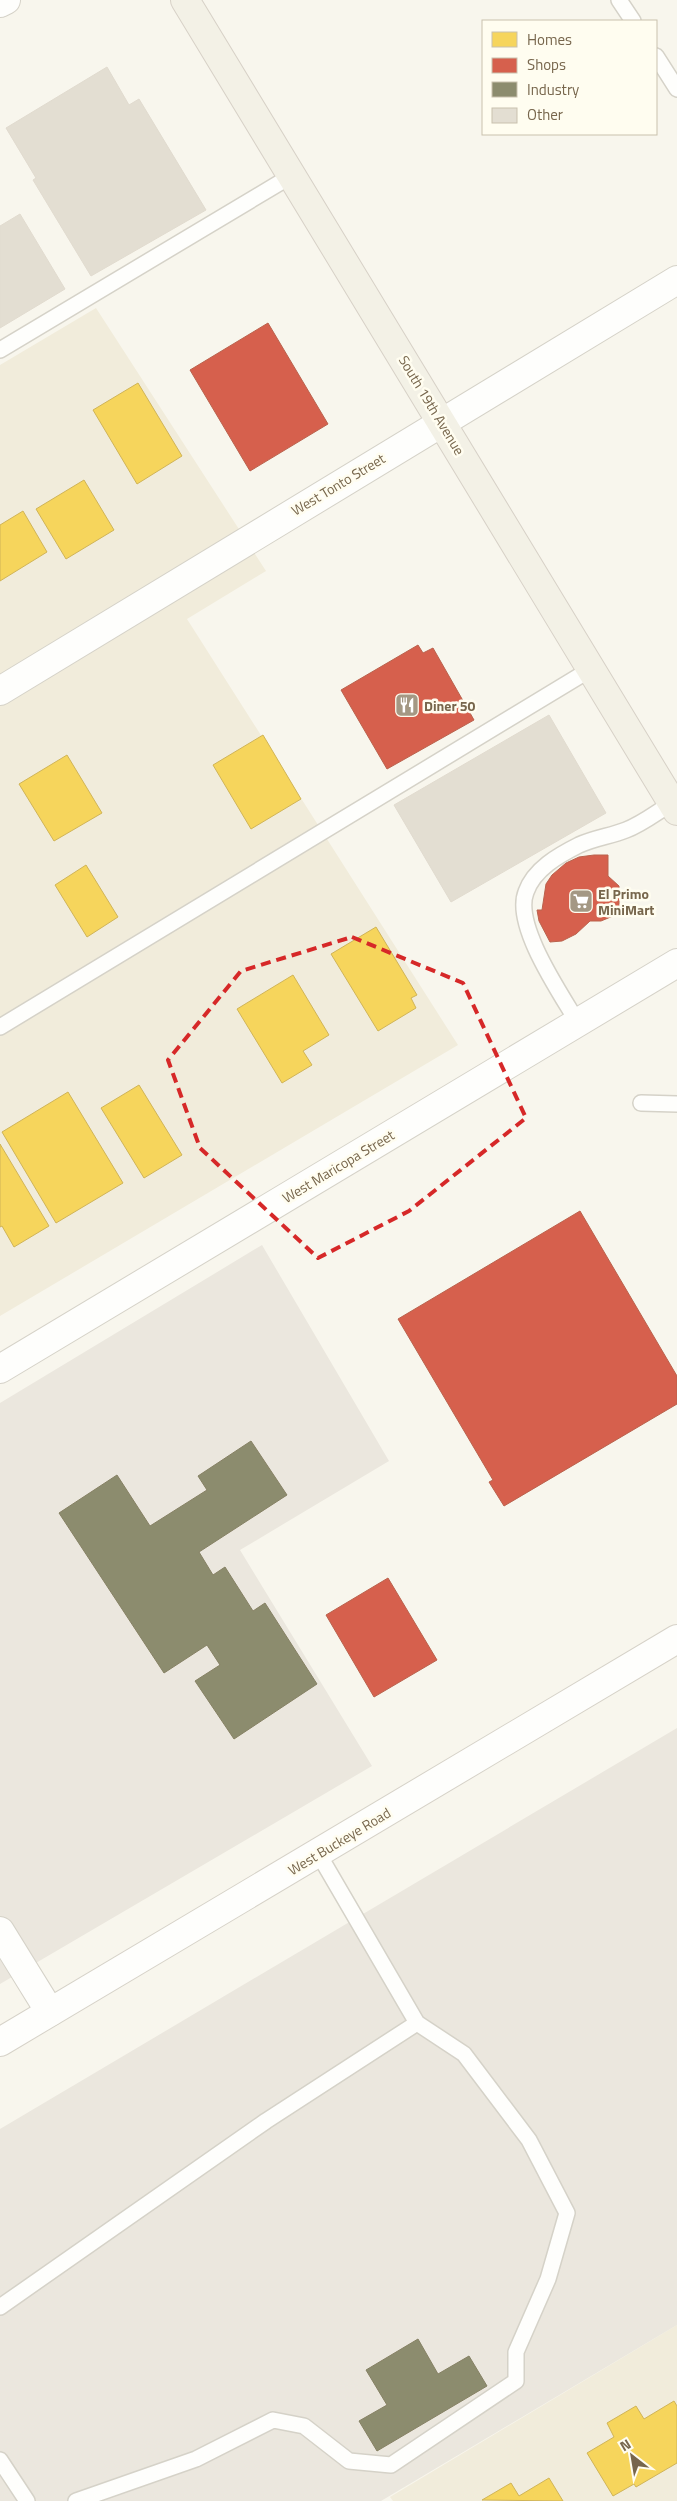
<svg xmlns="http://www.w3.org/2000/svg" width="677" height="2501" font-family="'Titillium Web',sans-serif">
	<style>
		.residential { fill: #f1ecdb }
		.industrial { fill: #ebe7de }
		.homes { fill: #f6d55c; stroke: #d0b457 }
		.shops { fill: #d6604d; stroke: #ba624d }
		.industry { fill: #8c8c6e; stroke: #868164 }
		.building { fill: #e3ded2; stroke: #e1dbcf }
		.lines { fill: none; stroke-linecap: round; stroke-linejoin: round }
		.lane-casing { stroke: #d5d2c8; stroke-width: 18 }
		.street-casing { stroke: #d5d2c8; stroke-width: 30 }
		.secondary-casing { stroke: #d6d2c8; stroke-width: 30 }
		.primary-casing { stroke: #d7d1c7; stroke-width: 30 }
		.lane { stroke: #fefefc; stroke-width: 15 }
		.street { stroke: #fefefc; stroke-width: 28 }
		.secondary { stroke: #fefefc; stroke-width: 28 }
		.primary { stroke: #f3f1e6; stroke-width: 28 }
		.marked { fill: none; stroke: #d62828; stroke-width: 4; stroke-dasharray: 10 6; stroke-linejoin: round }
		.labels { text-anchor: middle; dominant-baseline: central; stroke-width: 5; stroke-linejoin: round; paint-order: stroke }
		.street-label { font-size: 14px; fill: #77664c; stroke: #fffdf0 }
		.poi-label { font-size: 14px; font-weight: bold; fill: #77664c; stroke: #fffdf0; text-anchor: start }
	</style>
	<rect width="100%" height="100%" fill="#f8f6ed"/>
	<g class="residential">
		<polygon points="96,308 266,571 187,619 458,1045 0,1316 0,365"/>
		<polygon points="677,2325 677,2501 393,2501 390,2497"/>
	</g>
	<g class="industrial">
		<polygon points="262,1245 389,1461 240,1550 372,1766 0,1984 0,1403"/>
		<polygon points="677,1728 677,2325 381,2501 0,2501 0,2129"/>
	</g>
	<g class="homes">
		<polygon points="138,383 182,456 137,484 93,410"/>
		<polygon points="84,480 114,530 66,559 36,509"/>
		<polygon points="23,511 47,552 0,581 0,525"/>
		<polygon points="263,735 301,799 251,829 213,765"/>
		<polygon points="67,755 102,813 54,841 19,784"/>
		<polygon points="86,865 118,917 87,937 55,885"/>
		<polygon points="376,927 417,995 411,998 416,1008 378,1031 331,954"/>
		<polygon points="293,975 329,1035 303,1051 312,1065 282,1083 237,1009"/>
		<polygon points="139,1085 182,1155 144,1178 101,1108"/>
		<polygon points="68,1092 123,1183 56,1223 2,1132"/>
		<polygon points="0,1144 49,1226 14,1247 2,1226 0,1227"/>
		<polygon points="674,2401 677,2406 677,2463 636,2487 634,2484 613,2496 587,2453 614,2437 607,2423 636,2406 644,2419"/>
		<polygon points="549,2478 563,2501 482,2500 511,2483 519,2496"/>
	</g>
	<g class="shops">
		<polygon points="268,323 328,424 250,471 190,370"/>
		<polygon points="418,645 423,653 433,648 474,720 387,769 341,690"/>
		<polygon points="594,855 608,855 608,876 619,886 619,906 613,916 601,921 590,921 576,934 562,941 550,942 539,921 537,910 542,910 546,884 552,875 566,863 579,857"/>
		<polygon points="580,1211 677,1376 677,1404 504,1506 489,1482 493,1480 398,1319"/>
		<polygon points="388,1578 437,1660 374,1697 326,1615"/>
	</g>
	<g class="industry">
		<polygon points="251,1441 287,1495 199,1552 213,1575 225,1567 253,1611 265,1603 317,1684 234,1739 195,1681 220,1665 207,1645 164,1673 59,1513 117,1475 150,1526 207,1490 198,1476"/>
		<polygon points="418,2339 438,2374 469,2356 487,2386 377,2451 359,2421 387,2405 366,2370"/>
	</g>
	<g class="building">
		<polygon points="107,67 129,105 139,99 206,210 91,276 33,180 36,178 6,128"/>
		<polygon points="20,214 65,289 0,328 0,226"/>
		<polygon points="549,715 606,813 451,902 394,805"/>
	</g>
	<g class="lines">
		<g class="lane-casing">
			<g id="lane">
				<polyline points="619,0 633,21"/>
				<polyline points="656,56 677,89"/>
				<polyline points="0,350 291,176"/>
				<path d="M578,1023C561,994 513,925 526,892C534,869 559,855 579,845C594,838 611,836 626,830C642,824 657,812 672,803"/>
				<polyline points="0,1027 591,669"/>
				<polyline points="641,1103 677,1104"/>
				<polyline points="0,2307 266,2121 417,2023"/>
				<polyline points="0,2460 27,2501"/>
				<polyline points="76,2501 196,2459 273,2420 304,2426 349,2461 391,2465 516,2381 516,2352 548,2279 567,2213 529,2140 464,2054 417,2023 318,1853"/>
			</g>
		</g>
		<g class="street-casing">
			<g id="street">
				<polyline points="0,3 6,0"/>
				<polyline points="0,691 677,280"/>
				<polyline points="0,1369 677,963"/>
				<polyline points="0,1931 50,2012"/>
			</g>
		</g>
		<g class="secondary-casing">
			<polyline id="secondary" points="0,2042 677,1639"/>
		</g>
		<g class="primary-casing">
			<polyline id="primary" points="185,0 677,811"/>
		</g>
		<use href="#lane" class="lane"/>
		<use href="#street" class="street"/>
		<use href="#secondary" class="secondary"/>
		<use href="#primary" class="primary"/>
	</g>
	<path class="marked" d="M352,937L463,983L526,1118L409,1211L318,1258L200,1148L168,1060L241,971Z"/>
	<defs>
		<g id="restaurant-square" transform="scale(1.25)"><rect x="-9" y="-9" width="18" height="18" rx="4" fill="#a49884" stroke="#fffdf0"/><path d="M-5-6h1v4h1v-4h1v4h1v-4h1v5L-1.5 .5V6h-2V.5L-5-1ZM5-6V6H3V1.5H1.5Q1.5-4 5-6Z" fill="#fff"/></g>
		<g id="supermarket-square" transform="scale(1.25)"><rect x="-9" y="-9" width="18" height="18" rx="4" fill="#a49884" stroke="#fffdf0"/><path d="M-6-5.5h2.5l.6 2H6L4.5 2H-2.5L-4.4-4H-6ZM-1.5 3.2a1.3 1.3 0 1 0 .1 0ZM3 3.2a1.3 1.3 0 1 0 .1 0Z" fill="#fff"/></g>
	</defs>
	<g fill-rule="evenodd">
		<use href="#restaurant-square" x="407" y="705"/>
		<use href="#supermarket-square" x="581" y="901"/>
	</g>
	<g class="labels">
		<g class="street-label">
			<text transform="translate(432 405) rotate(59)">South 19th Avenue</text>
			<text transform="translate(338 484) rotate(-31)">West Tonto Street</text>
			<text transform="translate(338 1166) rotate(-31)">West Maricopa Street</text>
			<text transform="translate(339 1841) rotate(-31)">West Buckeye Road</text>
		</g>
		<g class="poi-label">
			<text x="424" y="705">Diner 50</text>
			<text x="598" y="893">El Primo<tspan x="598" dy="16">MiniMart</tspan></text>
		</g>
	</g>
	<rect x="482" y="20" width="175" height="115" fill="#fffdf0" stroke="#c9c1ae"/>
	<rect x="492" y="32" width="25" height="15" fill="#f6d55c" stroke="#c9c1ae"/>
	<text x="527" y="45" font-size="15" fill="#77664c">Homes</text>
	<rect x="492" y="58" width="25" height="15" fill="#d6604d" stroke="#c9c1ae"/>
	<text x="527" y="70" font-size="15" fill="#77664c">Shops</text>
	<rect x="492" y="82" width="25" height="15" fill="#8c8c6e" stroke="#c9c1ae"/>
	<text x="527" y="95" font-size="15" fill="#77664c">Industry</text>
	<rect x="492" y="108" width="25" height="15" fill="#e3ded2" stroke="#c9c1ae"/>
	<text x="527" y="120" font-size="15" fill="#77664c">Other</text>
	<g transform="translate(632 2456) rotate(329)" stroke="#fffdf0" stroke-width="4" paint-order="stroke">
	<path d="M0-4L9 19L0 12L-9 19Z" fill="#77664c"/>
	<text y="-8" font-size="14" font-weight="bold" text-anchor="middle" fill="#77664c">N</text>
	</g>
</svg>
